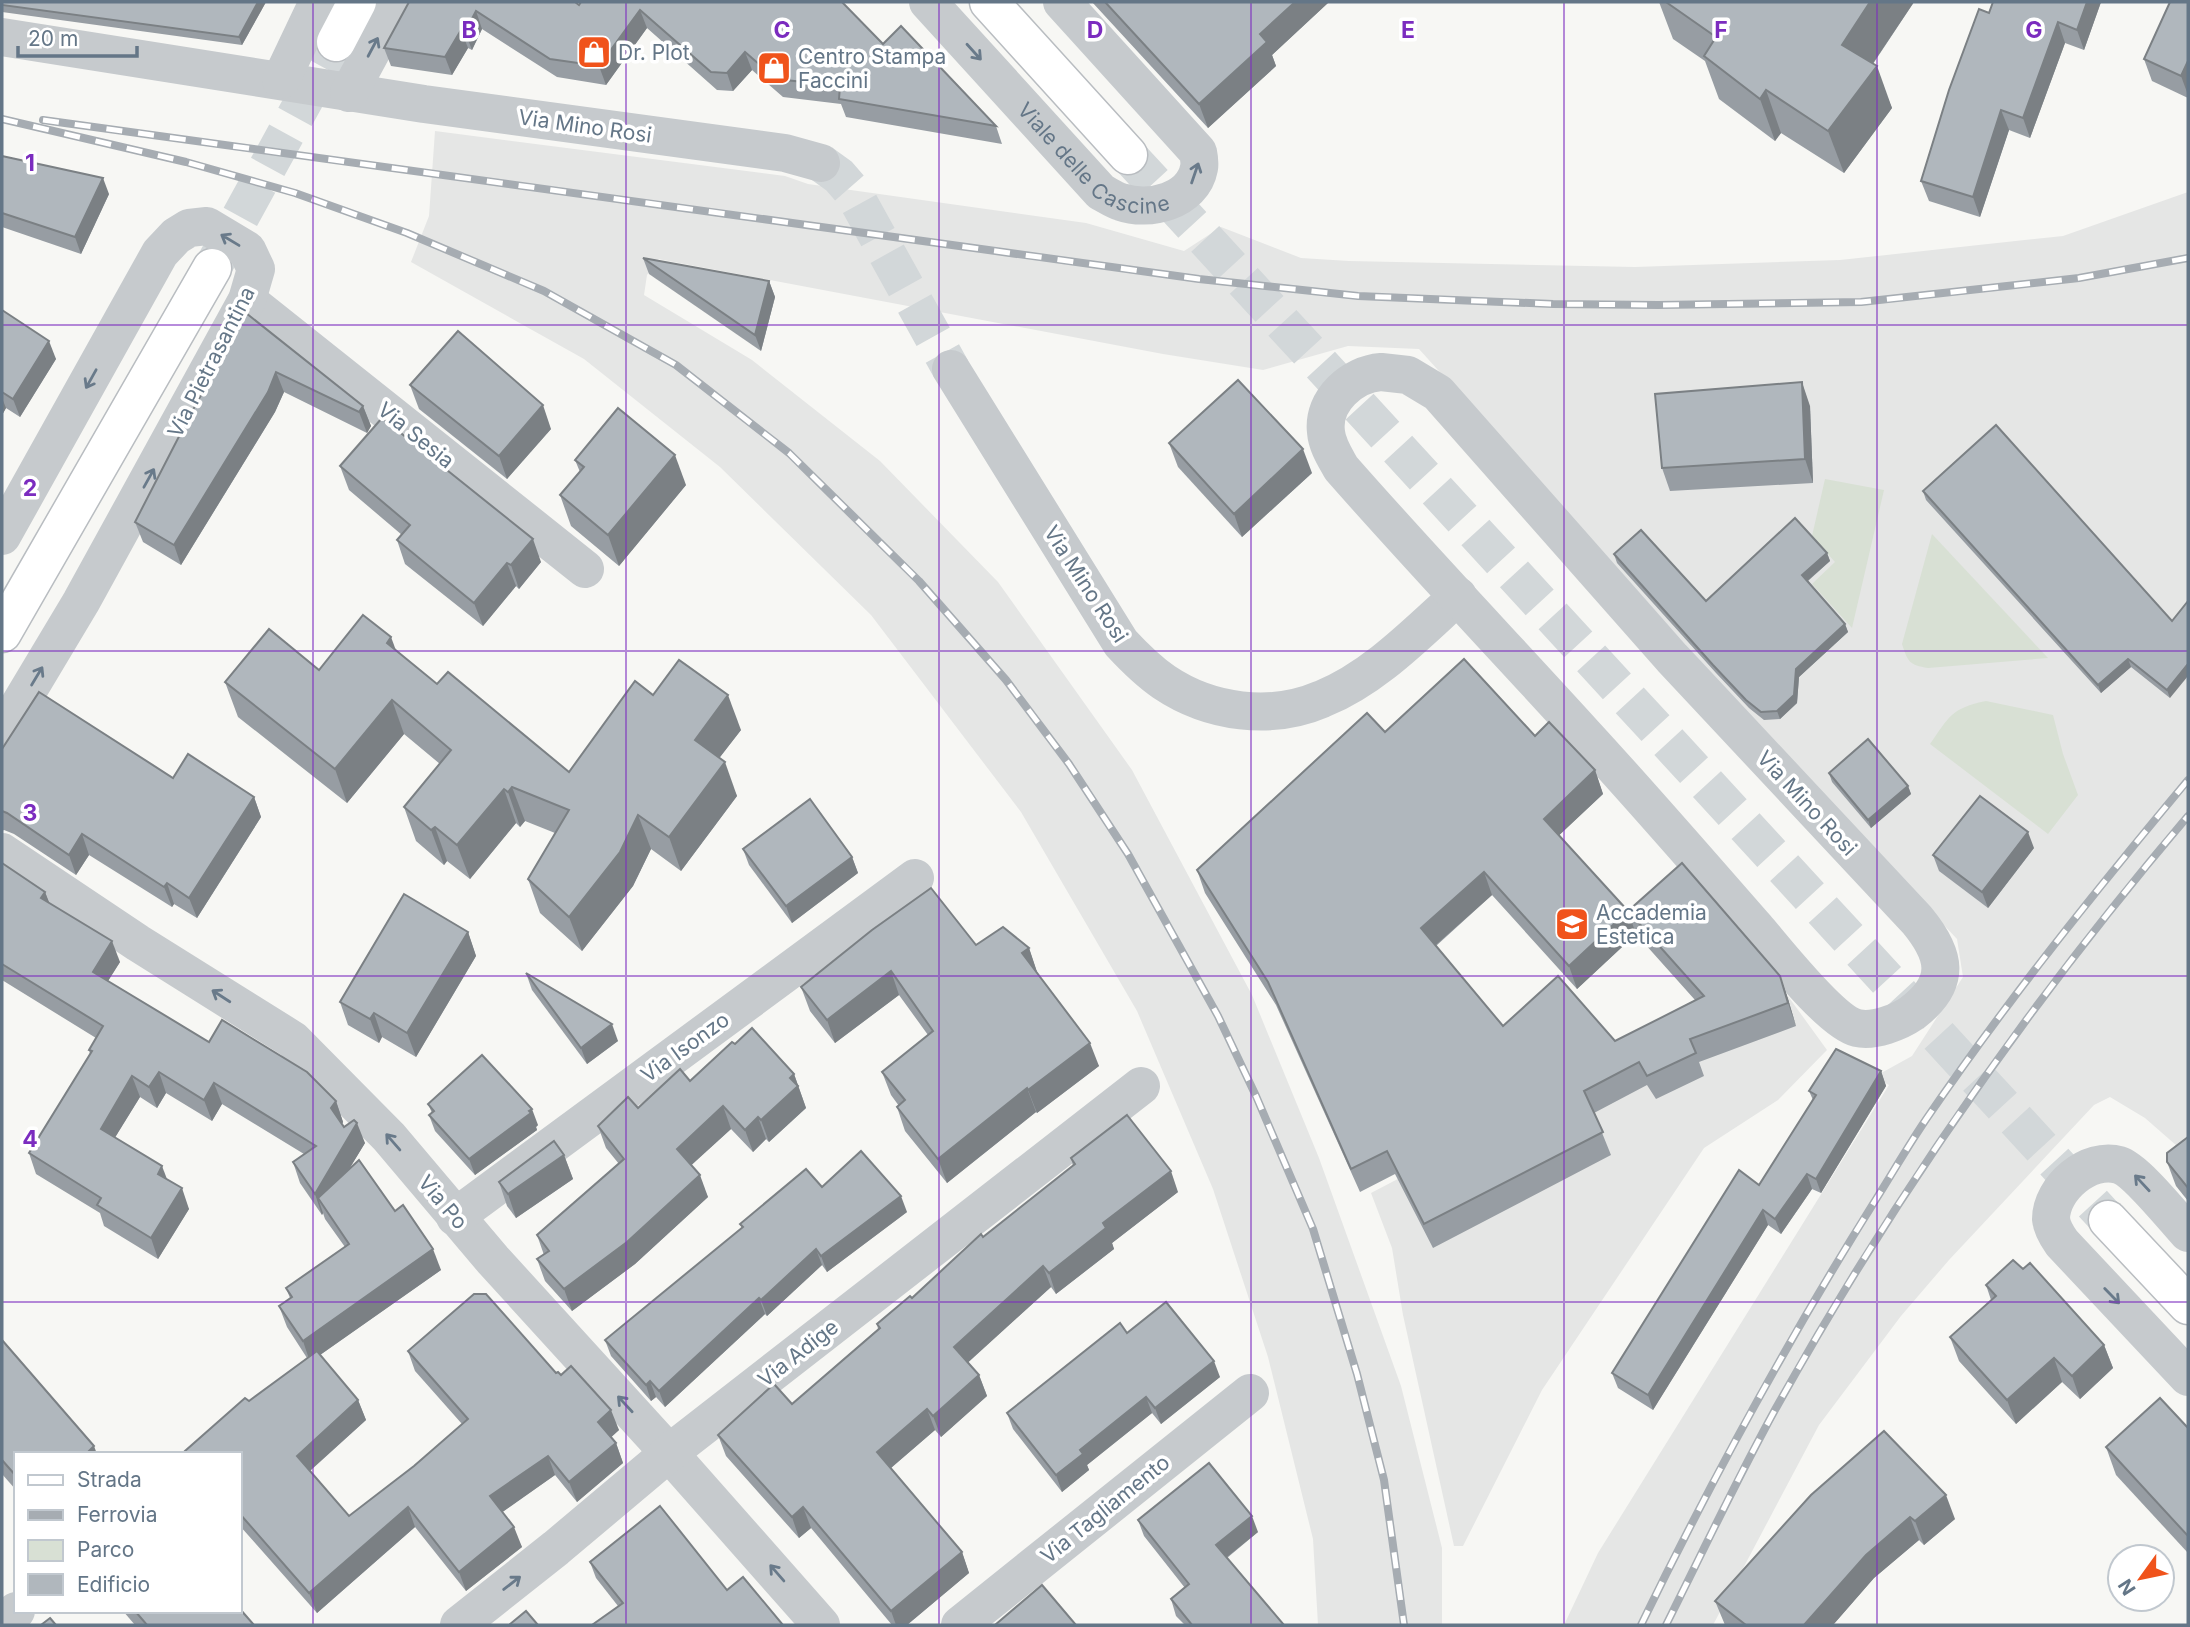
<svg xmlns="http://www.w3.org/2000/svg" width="2190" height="1627" font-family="Inter,sans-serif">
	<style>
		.built { fill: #e5e6e5 }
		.green { fill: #d8e0d4 }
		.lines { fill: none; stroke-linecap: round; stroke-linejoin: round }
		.minor-tunnel { stroke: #d2d7d9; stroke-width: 38; stroke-dasharray: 38 19; stroke-linecap: butt }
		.major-tunnel { stroke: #d2d7d9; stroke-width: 38; stroke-dasharray: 38 19; stroke-linecap: butt }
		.major-casing { stroke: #b9bdc1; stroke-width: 41 }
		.minor { stroke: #c6cacd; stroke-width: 38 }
		.major { stroke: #fff; stroke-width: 38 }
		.rail-casing { stroke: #a6acb2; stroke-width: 8 }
		.rail { stroke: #fff; stroke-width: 5; stroke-dasharray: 16; stroke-linecap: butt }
		.wall { fill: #979da3; fill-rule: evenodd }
		.shaded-wall { fill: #7b8084 }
		.building { fill: #b0b7bd; stroke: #7b8084; stroke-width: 2; fill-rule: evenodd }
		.oneway { stroke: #697a8a }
		.grid { fill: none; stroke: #7b2cbf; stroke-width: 2; stroke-opacity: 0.55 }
		.labels { text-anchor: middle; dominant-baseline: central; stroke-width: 7; stroke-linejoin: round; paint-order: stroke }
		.poi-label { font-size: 21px; fill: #647687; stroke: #fff; text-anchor: start }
		.street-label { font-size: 21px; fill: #647687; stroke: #fff }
		.grid-label { font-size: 23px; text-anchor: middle; font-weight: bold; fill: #7b2cbf; stroke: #fff; stroke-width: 7; stroke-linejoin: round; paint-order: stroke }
	</style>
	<rect width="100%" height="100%" fill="#f7f7f4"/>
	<g class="built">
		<polygon points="435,131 785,176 808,184 1086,223 1184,251 1221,227 1301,258 1349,261 1635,267 1840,260 2063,236 2188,192 2188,1139 2177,1146 2145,1118 2110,1097 2094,1105 1949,1260 1901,1316 1819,1425 1713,1625 1564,1625 1598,1553 1889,1085 1874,1077 1912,1056 1963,977 1957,939 1802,774 1419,349 1348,346 1263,370 1163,354 658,259 647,275 644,295 752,360 880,461 998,582 1132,770 1252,995 1319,1158 1401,1386 1442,1548 1442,1625 1318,1625 1313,1539 1268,1357 1213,1189 1137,1011 1021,812 871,615 720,467 584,359 411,262 429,216"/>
		<polygon points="1785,992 1827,1050 1778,1100 1704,1148 1542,1390 1463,1546 1454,1546 1403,1315 1392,1248 1371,1193 1576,1086"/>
	</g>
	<g class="green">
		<polygon points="1825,479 1884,490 1852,628 1812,584 1835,562 1812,536"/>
		<path d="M1932,534L2048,658L1928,668C1909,665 1908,662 1902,644Z"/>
		<path d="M1986,701L2053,715L2063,754L2078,795L2048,834L1930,744C1949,717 1951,708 1986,701Z"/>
	</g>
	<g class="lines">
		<polyline class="minor-tunnel" points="821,163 839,176 853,192 951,369"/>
		<g class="major-tunnel">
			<polyline points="1128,155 2108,1220"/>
			<polyline points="213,267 336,42"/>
		</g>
		<g class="major-casing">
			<g id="major">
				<polyline points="989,2 1128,155"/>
				<polyline points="336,42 357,2"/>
				<polyline points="2,633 212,268"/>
				<polyline points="2108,1220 2188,1305"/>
			</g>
		</g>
		<g class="minor">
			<path id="s1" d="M928,2L1101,192C1107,195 1114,200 1121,202C1149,212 1193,201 1199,168C1200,163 1199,157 1198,152L1062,2"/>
			<polyline points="2,37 424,104 785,153 821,163"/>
			<polyline points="281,80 318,2"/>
			<polyline points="349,93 398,2"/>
			<polyline points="247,300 585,569"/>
			<path d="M951,369L1121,643C1134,657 1148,671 1164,682C1210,713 1271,721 1322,699C1374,678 1417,633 1458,596"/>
			<path d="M1381,372L1408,375L1438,393L1672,658L1917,920C1945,954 1953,982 1912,1013C1899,1022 1874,1032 1857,1028C1831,1022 1775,950 1756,928C1699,863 1642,797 1584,734C1503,645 1420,558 1341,468C1335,457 1327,445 1326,432C1322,400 1353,374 1381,372Z"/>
			<polyline points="2,536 160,253 176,236 189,228 207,226 247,250 256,269 247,300 81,602 2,734"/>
			<polyline points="2,852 138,943 293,1040 389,1137 493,1260 669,1453 821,1625"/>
			<polyline points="455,1217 915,878"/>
			<path d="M2188,1233C2174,1218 2136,1170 2119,1165C2089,1156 2051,1188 2051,1219C2052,1228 2057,1236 2062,1243L2188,1377"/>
			<polyline points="2,1623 16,1611"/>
			<polyline points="459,1625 556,1548 669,1453 1141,1086"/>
			<polyline points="960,1625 1250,1393"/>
		</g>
		<use href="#major" class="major"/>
		<g class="rail-casing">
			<g id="rail">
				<polyline points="2,119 186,162 295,193 407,233 544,291 676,365 789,453 919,581 1006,680 1069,764 1128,854 1218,1016 1256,1096 1313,1229 1357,1374 1384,1480 1404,1625"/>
				<polyline points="43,120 1199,279 1358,296 1553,304 1658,305 1861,302 2079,278 2188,258"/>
				<path d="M1641,1625C1711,1481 1788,1340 1873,1204C1892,1174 1909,1144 1929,1115C2009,998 2098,888 2188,780"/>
				<path d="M1666,1625C1702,1553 1737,1479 1776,1408C1894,1196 2031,1001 2188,816"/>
			</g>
		</g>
		<use href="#rail" class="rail"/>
	</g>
	<g class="wall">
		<polygon points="2,2 266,2 242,45 2,12"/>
		<polygon points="409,2 579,5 581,2 883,44 996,126 1002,144 846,117 841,104 783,97 752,70 733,91 717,90 647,28 606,85 557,77 482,29 472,50 468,48 452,75 391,66 384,48"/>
		<polygon points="1092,2 1329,2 1272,55 1276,66 1208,128"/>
		<polygon points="1659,2 1914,2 1873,64 1892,108 1844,173 1781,133 1775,141 1719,99 1705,61 1673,39"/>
		<polygon points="2101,2 2084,50 2065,43 2030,138 2009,130 1980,217 1929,201 1921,181 1989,13"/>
		<polygon points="2188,2 2188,98 2152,81 2144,59"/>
		<polygon points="2,156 109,194 81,254 2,227"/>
		<polygon points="643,258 769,281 775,297 761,351 649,274"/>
		<polygon points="2,310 56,359 20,417 6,408 2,415"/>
		<polygon points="246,313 363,406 371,426 367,433 284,392 275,412 181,565 143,542 135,522"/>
		<polygon points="410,385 551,429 507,479 419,409"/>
		<polygon points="1810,406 1813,483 1670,491 1662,468"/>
		<polygon points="1169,443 1312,473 1242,537 1178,467"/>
		<polygon points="575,460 686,485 619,566 571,526 560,495 580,472"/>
		<polygon points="340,466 541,562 519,589 516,586 483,626 405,564 397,540 402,535 349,490"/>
		<polygon points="1923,491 2172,621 2170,698 2131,667 2101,693 1926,500"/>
		<polygon points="1827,553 1830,561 1808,581 1845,624 1848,632 1799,677 1797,703 1780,719 1764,720 1749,708 1716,673 1617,563 1614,554 1706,601"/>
		<polygon points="396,650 437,684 569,772 653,695 741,730 719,758 737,796 681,871 651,849 633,886 582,951 540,913 528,879 555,833 525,821 520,827 516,823 470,879 447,861 444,865 416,841 404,807 440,764 404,734 347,803 238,717 225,682 319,670"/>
		<path d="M1385,732L1595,770L1603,794L1559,835L1628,911L1780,976L1788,999L1796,1026L1699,1062L1704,1076L1656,1099L1647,1085L1594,1113L1611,1155L1433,1248L1395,1174L1360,1192L1276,1005L1205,893L1197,870ZM1492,895L1577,989L1636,934L1695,1000L1615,1041L1503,1026L1436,946Z"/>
		<polygon points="2,749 173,778 254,797 261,817 197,918 174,904 172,907 89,855 76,875 14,834 4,830 2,831"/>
		<polygon points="1829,773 1908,786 1911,794 1871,828 1832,782"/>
		<polygon points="2034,848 1988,908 1939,871 1933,855"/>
		<polygon points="743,849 852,857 858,873 792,923 749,865"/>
		<polygon points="2,863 45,892 49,903 120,962 108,981 209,1042 336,1101 343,1122 342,1124 344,1127 365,1143 349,1169 395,1211 441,1270 320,1355 358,1400 366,1420 310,1471 349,1516 414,1466 462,1424 415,1371 408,1351 556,1373 561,1375 619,1430 611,1437 616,1443 623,1463 577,1502 555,1475 502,1512 522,1547 466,1591 415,1527 317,1613 240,1526 240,1454 186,1454 185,1451 249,1401 307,1358 287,1327 279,1306 290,1298 286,1288 345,1247 325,1219 323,1213 322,1215 300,1183 293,1162 304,1154 222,1104 212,1121 166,1093 157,1108 140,1097 115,1137 167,1179 189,1209 158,1259 104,1226 100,1213 36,1174 29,1153 90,1054 89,1050 96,1038 2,980"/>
		<polygon points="468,932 476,956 416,1057 382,1037 379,1043 348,1025 340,1002"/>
		<polygon points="976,945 1029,948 1037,972 1099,1066 1037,1113 1036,1112 947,1183 905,1131 897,1107 899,1106 891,1095 882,1072 928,1035 899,995 835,1043 810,1011 801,987"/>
		<polygon points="526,973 618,1041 587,1064 532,990"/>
		<polygon points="735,1044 794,1074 806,1108 769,1142 766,1139 753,1152 731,1129 691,1165 708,1197 635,1264 572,1311 545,1281 537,1259 544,1255 537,1235 619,1164 606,1148 598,1126 638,1108 690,1081"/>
		<polygon points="1881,1071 1886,1086 1821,1193 1812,1189 1781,1234 1768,1225 1653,1410 1618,1388 1612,1373 1759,1185 1813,1100 1809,1091"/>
		<polygon points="428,1104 538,1125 536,1127 537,1130 475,1175 435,1131 429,1115 432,1113"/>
		<polygon points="2188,1137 2188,1201 2176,1186 2167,1162"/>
		<polygon points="564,1155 573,1179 516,1218 507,1206 499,1182"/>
		<polygon points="1071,1158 1178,1192 1112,1243 1114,1249 1056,1294 1051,1287 968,1362 979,1375 987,1396 941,1437 935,1430 891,1468 962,1552 969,1573 907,1625 892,1625 811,1528 799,1538 726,1456 718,1435 792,1404 878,1329 877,1324 912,1298 983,1237 1073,1166"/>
		<polygon points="822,1187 907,1212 827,1272 822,1265 767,1316 765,1314 665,1407 656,1397 651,1401 611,1356 605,1340 742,1228 740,1224"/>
		<polygon points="1986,1285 2104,1345 2113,1368 2080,1399 2062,1382 2016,1424 1959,1361 1950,1337 1991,1300"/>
		<polygon points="1127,1333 1220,1377 1161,1424 1152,1413 1087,1465 1089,1470 1062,1492 1013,1429 1007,1413"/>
		<polygon points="2,1340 16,1454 16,1490 2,1474"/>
		<polygon points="2188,1428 2188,1553 2116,1475 2106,1447"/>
		<polygon points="1811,1495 1955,1519 1924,1545 1919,1540 1874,1578 1833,1625 1725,1625 1715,1601"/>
		<polygon points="1138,1520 1258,1532 1227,1558 1284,1625 1185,1625 1176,1616 1171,1599 1185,1588 1144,1536"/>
		<polygon points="590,1562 727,1590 618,1606 596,1578"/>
		<polygon points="123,1611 240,1611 254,1625 135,1625"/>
	</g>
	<g class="shaded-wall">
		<polygon points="258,2 266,2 242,45 239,37"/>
		<polygon points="1295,2 1329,2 1272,55 1276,66 1208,128 1199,104 1260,34"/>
		<polygon points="1870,2 1914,2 1857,87 1842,45"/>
		<polygon points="2087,2 2101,2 2084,50 2077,30"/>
		<polygon points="640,10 647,28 606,85 599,66"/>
		<polygon points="476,11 482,29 472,50 465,32"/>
		<polygon points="2058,22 2065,43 2030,138 2023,118"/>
		<polygon points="461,30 468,48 452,75 445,57"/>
		<polygon points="745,52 752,70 733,91 727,73"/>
		<polygon points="2188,61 2188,95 2181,76"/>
		<polygon points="1877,66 1892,108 1844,173 1828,131"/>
		<polygon points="1766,90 1781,133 1775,141 1760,99"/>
		<polygon points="2001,110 2009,130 1980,217 1973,197"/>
		<polygon points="103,178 109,194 81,254 75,237"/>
		<polygon points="769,281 775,297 761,351 755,335"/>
		<polygon points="49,341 56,359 20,417 13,399"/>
		<polygon points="276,372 284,392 275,412 181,565 174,545"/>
		<polygon points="1802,382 1810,406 1813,483 1805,459"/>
		<polygon points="2,398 6,408 2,415"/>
		<polygon points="543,405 551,429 507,479 499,456"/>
		<polygon points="363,406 371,426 367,433 359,412"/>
		<polygon points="1303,449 1312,473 1242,537 1234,514"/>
		<polygon points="675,455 686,485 619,566 608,535"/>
		<polygon points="533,539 541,562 519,589 511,565"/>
		<polygon points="1827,553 1830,561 1805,583 1802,575"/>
		<polygon points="507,563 516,586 483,626 474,603"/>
		<polygon points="1845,624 1848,632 1799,677 1797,703 1780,719 1777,711 1796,669"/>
		<polygon points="391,637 404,672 387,643"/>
		<polygon points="2128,659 2131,667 2101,693 2098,685"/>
		<polygon points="2188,664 2188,676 2170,698 2167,690"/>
		<polygon points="728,695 741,730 707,774 695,740"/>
		<polygon points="392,700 404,734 347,803 335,769"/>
		<polygon points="725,762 737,796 681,871 669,837"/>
		<polygon points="1595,770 1603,794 1552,842 1544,819"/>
		<polygon points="1908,786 1911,794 1871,828 1868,820"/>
		<polygon points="512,787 525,821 520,827 508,792"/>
		<polygon points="504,789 516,823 470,879 457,845"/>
		<polygon points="254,797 261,817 197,918 189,898"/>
		<polygon points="638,815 651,849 633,886 582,951 569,917"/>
		<polygon points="435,827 447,861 444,865 431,830"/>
		<polygon points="2028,832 2034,848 1988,908 1982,892"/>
		<polygon points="82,834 89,855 76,875 69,855"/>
		<polygon points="852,857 858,873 792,923 786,906"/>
		<polygon points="1484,872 1492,895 1429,951 1421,928"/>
		<polygon points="167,883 174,904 172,907 164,887"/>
		<polygon points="45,892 53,912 41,898"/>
		<polygon points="1628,911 1636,934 1577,989 1569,966"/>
		<polygon points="468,932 476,956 416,1057 407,1033"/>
		<polygon points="112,941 120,962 101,992 93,972"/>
		<polygon points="1029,948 1037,972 1022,953"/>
		<polygon points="891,971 899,995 835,1043 827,1020"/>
		<polygon points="1780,976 1788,999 1796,1026 1788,1003"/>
		<polygon points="374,1013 382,1037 379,1043 370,1019"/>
		<polygon points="612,1024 618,1041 587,1064 581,1048"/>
		<polygon points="1090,1043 1099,1066 1037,1113 1028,1090"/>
		<polygon points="1881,1071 1886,1086 1821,1193 1816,1179"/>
		<polygon points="159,1072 166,1093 157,1108 149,1087"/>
		<polygon points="794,1074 806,1108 769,1142 761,1120 790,1078"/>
		<polygon points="132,1076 140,1097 108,1149 101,1129"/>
		<polygon points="214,1083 222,1104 212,1121 204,1100"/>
		<polygon points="1027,1088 1036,1112 947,1183 938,1159"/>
		<polygon points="336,1101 343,1122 339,1129 331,1108"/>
		<polygon points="723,1106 731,1129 685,1171 677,1149"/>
		<polygon points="532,1109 538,1125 536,1127 537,1130 475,1175 469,1159"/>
		<polygon points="758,1117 766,1139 753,1152 745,1130"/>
		<polygon points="357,1123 365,1143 325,1209 318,1198 323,1213 322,1215 315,1194"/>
		<polygon points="564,1155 573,1179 516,1218 508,1194"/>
		<polygon points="162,1166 170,1187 158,1174"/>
		<polygon points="1171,1171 1178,1192 1112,1243 1114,1249 1056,1294 1049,1273 1103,1223"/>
		<polygon points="1807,1174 1812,1189 1781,1234 1775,1219"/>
		<polygon points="700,1175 708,1197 635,1264 572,1311 564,1289"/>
		<polygon points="182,1188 189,1209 158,1259 151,1238"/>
		<polygon points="901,1196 907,1212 827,1272 821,1256"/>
		<polygon points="1763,1210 1768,1225 1653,1410 1648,1395"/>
		<polygon points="433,1249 441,1270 310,1362 303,1341"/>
		<polygon points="816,1249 822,1265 767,1316 761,1300"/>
		<polygon points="1043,1266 1051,1287 962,1368 954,1347"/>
		<polygon points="759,1298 765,1314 665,1407 659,1391"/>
		<polygon points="2104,1345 2113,1368 2080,1399 2072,1376"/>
		<polygon points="2054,1358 2062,1382 2016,1424 2007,1400"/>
		<polygon points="1214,1361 1220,1377 1161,1424 1155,1408"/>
		<polygon points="979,1375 987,1396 941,1437 933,1416"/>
		<polygon points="650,1381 656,1397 651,1401 646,1385"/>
		<polygon points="1146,1397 1152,1413 1087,1465 1089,1470 1062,1492 1056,1475 1080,1450"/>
		<polygon points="358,1400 366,1420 304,1476 297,1456"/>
		<polygon points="927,1409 935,1430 885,1473 877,1452"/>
		<polygon points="611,1410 619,1430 606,1442 598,1422"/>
		<polygon points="616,1443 623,1463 577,1502 569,1482"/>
		<polygon points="94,1446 97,1454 86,1454"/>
		<polygon points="548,1456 555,1475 497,1516 490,1496"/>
		<polygon points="1946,1495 1955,1519 1924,1545 1915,1521"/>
		<polygon points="408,1507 415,1527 317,1613 309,1593"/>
		<polygon points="803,1507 811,1528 799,1538 792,1517"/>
		<polygon points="1252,1516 1258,1532 1222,1561 1216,1545"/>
		<polygon points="1910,1517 1919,1540 1874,1578 1833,1625 1804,1625 1866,1555"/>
		<polygon points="514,1527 522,1547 466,1591 459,1572"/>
		<polygon points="962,1552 969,1573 907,1625 896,1625 891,1611"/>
	</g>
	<g class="building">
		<polygon points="2,2 258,2 239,37 2,5"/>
		<polygon points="409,2 575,2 579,5 581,2 842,2 883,44 901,26 996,126 839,99 840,86 776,79 745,52 727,73 711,72 640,10 599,66 550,59 476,11 465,32 461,30 445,57 384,48"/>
		<polygon points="1105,2 1295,2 1260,34 1267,42 1199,104"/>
		<polygon points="1666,2 1870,2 1842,45 1877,66 1828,131 1766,90 1760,99 1704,56 1716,37"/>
		<polygon points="1993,2 2087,2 2077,30 2058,22 2023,118 2001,110 1973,197 1921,181 1949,90 1979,9 1989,13"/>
		<polygon points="2170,2 2188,2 2188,61 2181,76 2144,59"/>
		<polygon points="2,156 103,178 75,237 2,213"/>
		<polygon points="643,258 769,281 755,335"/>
		<polygon points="2,310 49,341 13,399 2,392"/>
		<polygon points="246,313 363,406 359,412 276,372 268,392 174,545 135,522 189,417"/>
		<polygon points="458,331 543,405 499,456 410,385"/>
		<polygon points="1238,380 1303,449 1234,514 1169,443"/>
		<polygon points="1802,382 1805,459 1662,468 1655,394"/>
		<polygon points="618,408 675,455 608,535 560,495 584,467 575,460"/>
		<polygon points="382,418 533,539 511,565 507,563 474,603 397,540 410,525 340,466"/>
		<polygon points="1996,425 2172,621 2188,601 2188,664 2167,690 2128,659 2098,685 1923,491"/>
		<polygon points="1795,518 1827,553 1802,575 1845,624 1796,669 1794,695 1777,711 1761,712 1746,700 1713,665 1614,554 1641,530 1706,601"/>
		<polygon points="363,615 391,637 387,643 437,684 448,672 569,772 635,681 653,695 679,660 728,695 695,740 725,762 669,837 638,815 620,852 569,917 528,879 569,810 512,787 508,792 504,789 457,845 435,827 431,830 404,807 451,750 392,700 335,769 225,682 269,629 319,670"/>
		<path d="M1464,659L1535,736L1549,722L1595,770L1544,819L1628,911L1682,863L1780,976L1788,1003L1690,1039L1696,1053L1647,1076L1639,1062L1584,1091L1603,1132L1424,1224L1387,1151L1351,1169L1268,982L1197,870L1367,713L1385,732ZM1484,872L1569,966L1628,911L1704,996L1615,1041L1558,976L1503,1026L1421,928Z"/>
		<polygon points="39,692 173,778 188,754 254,797 189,898 167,883 164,887 82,834 69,855 7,813 2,811 2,749"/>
		<polygon points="1868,739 1908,786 1868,820 1829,773"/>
		<polygon points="1980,796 2028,832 1982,892 1933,855"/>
		<polygon points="810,799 852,857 786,906 743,849"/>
		<polygon points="2,863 45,892 41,898 112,941 93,972 209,1042 222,1020 307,1072 336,1101 331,1108 344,1127 354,1120 357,1123 315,1194 293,1162 316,1146 214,1083 204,1100 159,1072 149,1087 132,1076 101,1129 162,1166 158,1174 182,1188 151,1238 97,1205 101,1198 29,1153 92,1051 89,1050 103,1026 2,964"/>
		<polygon points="931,888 976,945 1003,927 1029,948 1022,953 1090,1043 1028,1090 1027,1088 938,1159 897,1107 905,1100 882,1072 933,1031 891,971 827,1020 801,987 872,930"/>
		<polygon points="404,894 468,932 407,1033 374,1013 370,1019 340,1002"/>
		<polygon points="526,973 612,1024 581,1048"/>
		<polygon points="752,1028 794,1074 790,1078 798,1086 761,1120 758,1117 745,1130 723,1106 677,1149 700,1175 627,1242 564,1289 537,1259 549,1251 537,1235 624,1159 598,1126 628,1097 638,1108 680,1069 690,1081 732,1042 735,1044"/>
		<polygon points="1836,1049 1881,1071 1816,1179 1807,1174 1775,1219 1763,1210 1648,1395 1612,1373 1739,1170 1759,1185 1816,1095 1809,1091"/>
		<polygon points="482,1055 532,1109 529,1111 531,1113 469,1159 429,1115 434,1111 428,1104"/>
		<polygon points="1127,1115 1171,1171 1103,1223 1106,1228 1049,1273 1043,1266 954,1347 979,1375 933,1416 927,1409 877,1452 962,1552 891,1611 803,1507 792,1517 718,1435 774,1384 792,1404 880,1328 877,1324 910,1296 912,1298 981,1234 983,1237 1075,1164 1071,1158"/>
		<polygon points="2188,1137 2188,1188 2167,1162 2167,1153"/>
		<polygon points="554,1141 564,1155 508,1194 499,1182"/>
		<polygon points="861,1151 901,1196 821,1256 816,1249 761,1300 759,1298 659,1391 650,1381 646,1385 605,1340 743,1227 740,1224 806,1169 822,1187"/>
		<polygon points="359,1160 395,1211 403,1205 433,1249 303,1341 279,1306 292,1297 286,1288 349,1244 318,1198"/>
		<polygon points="2013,1260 2023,1269 2030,1263 2104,1345 2072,1376 2054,1358 2007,1400 1950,1337 1996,1296 1986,1285"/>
		<polygon points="474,1294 486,1294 556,1373 558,1372 561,1375 571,1366 611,1410 598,1422 616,1443 569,1482 548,1456 490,1496 514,1527 459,1572 408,1507 309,1593 240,1514 240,1454 187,1454 185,1451 245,1398 249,1401 317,1351 358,1400 297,1456 349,1516 414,1466 468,1419 408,1351"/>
		<polygon points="1166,1302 1214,1361 1155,1408 1146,1397 1080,1450 1083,1454 1056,1475 1007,1413 1120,1323 1127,1333"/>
		<polygon points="2,1340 94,1446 86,1454 16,1454 16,1476 2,1460"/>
		<polygon points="2160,1398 2188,1428 2188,1536 2106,1447"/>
		<polygon points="1884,1431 1946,1495 1915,1521 1910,1517 1866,1555 1804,1625 1746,1625 1715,1601 1811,1495"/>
		<polygon points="1209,1463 1252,1516 1216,1545 1284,1625 1192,1625 1171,1599 1189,1584 1138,1520"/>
		<polygon points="660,1506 727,1590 743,1577 783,1625 592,1625 623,1603 590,1562"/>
		<polygon points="1042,1585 1076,1625 995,1625"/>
		<polygon points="240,1609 254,1625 147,1625 135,1611 240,1611"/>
		<polygon points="526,1611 538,1625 509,1625"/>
		<polygon points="50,1618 56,1625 41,1625"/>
	</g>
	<defs><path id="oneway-shaft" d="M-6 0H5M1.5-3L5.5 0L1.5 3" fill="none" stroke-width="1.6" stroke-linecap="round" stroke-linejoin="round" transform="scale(1.75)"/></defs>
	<g class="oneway">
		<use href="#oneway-shaft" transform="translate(373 47) rotate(-62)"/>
		<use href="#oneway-shaft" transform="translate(974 52) rotate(48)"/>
		<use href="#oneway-shaft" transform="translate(1195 173) rotate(-71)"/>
		<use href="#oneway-shaft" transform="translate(230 240) rotate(-149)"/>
		<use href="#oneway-shaft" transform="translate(91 379) rotate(119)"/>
		<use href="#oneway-shaft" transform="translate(149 478) rotate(-61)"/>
		<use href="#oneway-shaft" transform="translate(37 676) rotate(-59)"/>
		<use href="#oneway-shaft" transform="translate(221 996) rotate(-147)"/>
		<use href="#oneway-shaft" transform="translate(393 1142) rotate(-131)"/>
		<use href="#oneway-shaft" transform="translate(2142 1183) rotate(-133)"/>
		<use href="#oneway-shaft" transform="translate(2112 1296) rotate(46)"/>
		<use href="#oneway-shaft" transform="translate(625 1404) rotate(-133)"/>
		<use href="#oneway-shaft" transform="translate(777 1573) rotate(-131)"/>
		<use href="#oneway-shaft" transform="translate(512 1583) rotate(-38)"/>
	</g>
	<path class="grid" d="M313,2V1625M626,2V1625M939,2V1625M1251,2V1625M1564,2V1625M1877,2V1625M2,325H2188M2,651H2188M2,976H2188M2,1302H2188"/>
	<defs>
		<g id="shop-square" transform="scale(1.75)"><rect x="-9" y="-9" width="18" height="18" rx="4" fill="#f0531b" stroke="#fff"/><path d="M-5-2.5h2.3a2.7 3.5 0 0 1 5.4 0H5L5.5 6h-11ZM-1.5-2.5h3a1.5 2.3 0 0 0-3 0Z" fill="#fff"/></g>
		<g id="school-square" transform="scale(1.75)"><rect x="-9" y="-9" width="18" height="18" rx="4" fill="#f0531b" stroke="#fff"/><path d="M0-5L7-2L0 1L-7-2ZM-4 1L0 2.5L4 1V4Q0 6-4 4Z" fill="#fff"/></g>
	</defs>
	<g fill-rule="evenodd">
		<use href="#shop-square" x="594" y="52"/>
		<use href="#shop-square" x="774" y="68"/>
		<use href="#school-square" x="1572" y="924"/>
	</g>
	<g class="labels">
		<g class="poi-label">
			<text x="618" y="52">Dr. Plot</text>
			<text x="798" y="56">Centro Stampa<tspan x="798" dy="24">Faccini</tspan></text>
			<text x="1596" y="912">Accademia<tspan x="1596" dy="24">Estetica</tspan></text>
		</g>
		<g class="street-label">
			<text transform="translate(585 126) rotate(8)">Via Mino Rosi</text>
			<text stroke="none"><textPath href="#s1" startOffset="234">Viale delle Cascine</textPath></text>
			<text transform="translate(211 362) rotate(-63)">Via Pietrasantina</text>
			<text transform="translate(416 435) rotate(39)">Via Sesia</text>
			<text transform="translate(1086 584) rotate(57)">Via Mino Rosi</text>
			<text transform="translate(1807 803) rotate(47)">Via Mino Rosi</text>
			<text transform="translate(685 1047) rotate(-36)">Via Isonzo</text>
			<text transform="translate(443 1202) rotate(50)">Via Po</text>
			<text transform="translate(798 1353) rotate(-38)">Via Adige</text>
			<text transform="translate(1105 1509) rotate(-39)">Via Tagliamento</text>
		</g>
	</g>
	<g class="grid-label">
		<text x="469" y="38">B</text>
		<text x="782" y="38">C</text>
		<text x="1095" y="38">D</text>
		<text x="1408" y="38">E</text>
		<text x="1721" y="38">F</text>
		<text x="2034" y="38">G</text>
		<text x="30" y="171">1</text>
		<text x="30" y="496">2</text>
		<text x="30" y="821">3</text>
		<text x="30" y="1147">4</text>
	</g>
	<rect width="2190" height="1627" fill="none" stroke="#647687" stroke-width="7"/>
	<rect x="14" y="1452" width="228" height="161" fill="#ffffff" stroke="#c1c8cf" stroke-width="2"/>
	<rect x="28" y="1475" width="35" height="10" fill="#ffffff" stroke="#c1c8cf" stroke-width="2"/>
	<text x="77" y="1487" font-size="21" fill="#647687">Strada</text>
	<rect x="28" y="1510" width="35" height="10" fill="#a6acb2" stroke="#c1c8cf" stroke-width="2"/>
	<text x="77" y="1522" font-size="21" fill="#647687">Ferrovia</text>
	<rect x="28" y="1540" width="35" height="21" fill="#d8e0d4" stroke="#c1c8cf" stroke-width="2"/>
	<text x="77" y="1557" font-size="21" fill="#647687">Parco</text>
	<rect x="28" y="1574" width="35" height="21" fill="#b0b7bd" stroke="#c1c8cf" stroke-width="2"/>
	<text x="77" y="1592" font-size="21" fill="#647687">Edificio</text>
	<g transform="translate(2141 1578) rotate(237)"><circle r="33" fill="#ffffff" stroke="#c1c8cf" stroke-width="2"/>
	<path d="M0-5L12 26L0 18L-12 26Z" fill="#f0531b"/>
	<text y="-10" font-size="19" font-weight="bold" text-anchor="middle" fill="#647687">N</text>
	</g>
	<path d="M18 46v10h119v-10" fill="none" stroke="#647687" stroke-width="3.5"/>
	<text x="28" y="46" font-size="21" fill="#647687" stroke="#ffffff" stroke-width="5" paint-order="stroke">20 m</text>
</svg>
